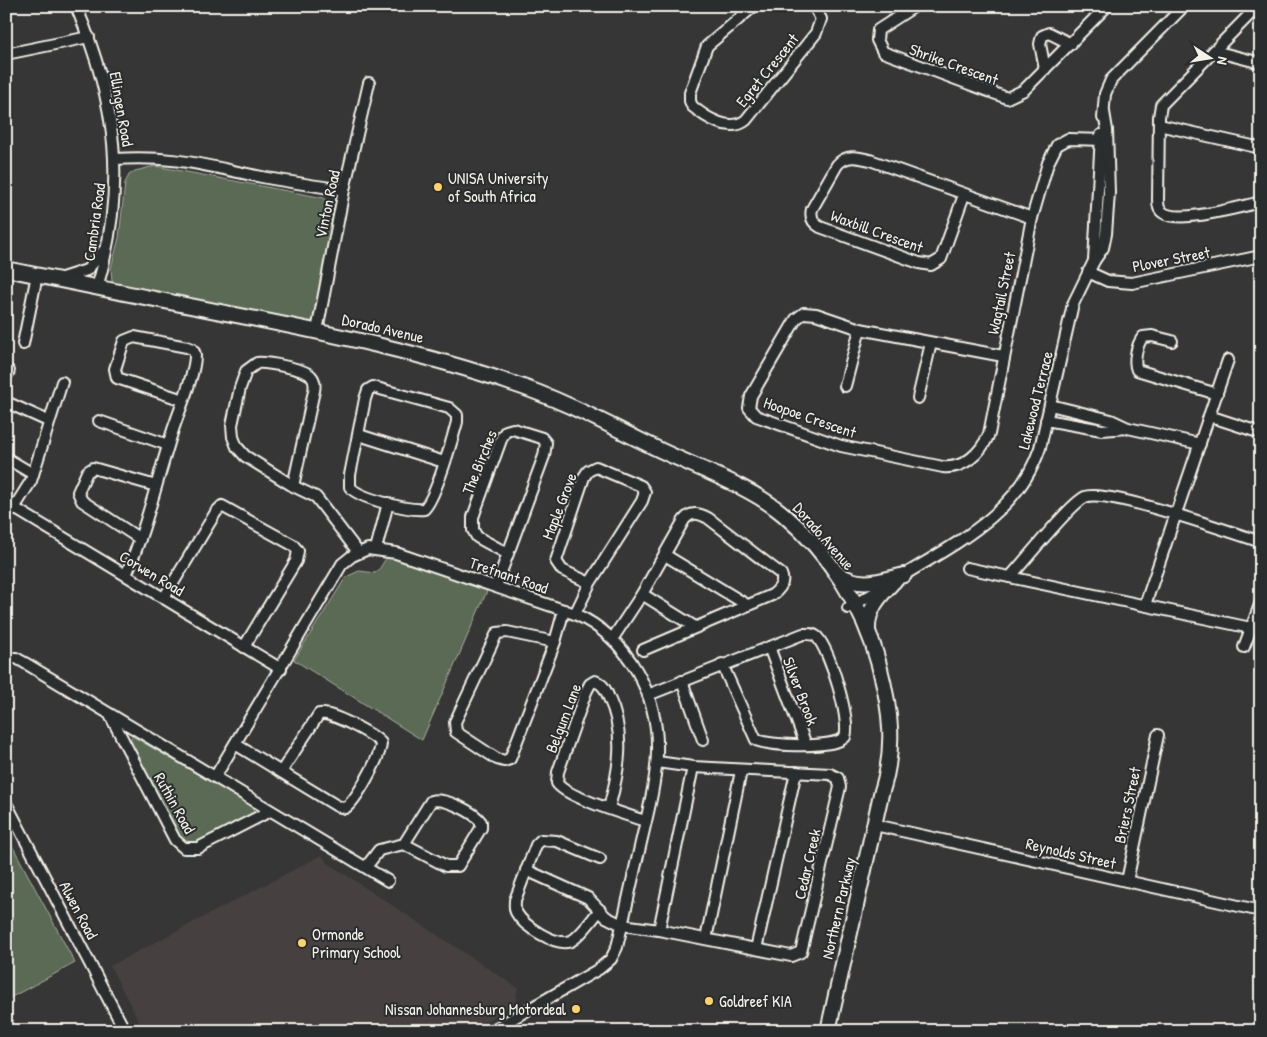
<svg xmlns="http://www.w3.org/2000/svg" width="1267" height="1037" font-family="'Patrick Hand',sans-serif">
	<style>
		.built { fill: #47413f }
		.green { fill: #5a6b55; stroke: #a7ae9e }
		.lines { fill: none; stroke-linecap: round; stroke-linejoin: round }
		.street-casing { stroke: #f4f1e8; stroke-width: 14 }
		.secondary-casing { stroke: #f4f1e8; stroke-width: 18 }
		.street { stroke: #2a2d2e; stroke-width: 10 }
		.secondary { stroke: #2a2d2e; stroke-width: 14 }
		.poi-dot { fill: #ffd166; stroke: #2a2d2e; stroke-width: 2 }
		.labels { text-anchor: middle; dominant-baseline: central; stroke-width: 4; stroke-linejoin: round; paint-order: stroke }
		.street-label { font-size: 16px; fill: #f4f1e8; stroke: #2a2d2e }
		.poi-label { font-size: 16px; fill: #f4f1e8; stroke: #2a2d2e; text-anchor: start }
	</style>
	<rect width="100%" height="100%" fill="#373636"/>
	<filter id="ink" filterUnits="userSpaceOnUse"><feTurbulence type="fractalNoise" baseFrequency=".02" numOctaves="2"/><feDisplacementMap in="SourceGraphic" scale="10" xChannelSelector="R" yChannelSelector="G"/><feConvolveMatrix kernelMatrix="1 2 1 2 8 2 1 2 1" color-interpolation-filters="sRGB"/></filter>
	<g filter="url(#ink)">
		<polygon class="built" points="322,855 326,862 518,988 515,1005 468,1031 144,1031 110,966"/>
		<g class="green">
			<polygon points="155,166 324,198 337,208 316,317 312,321 298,322 122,286 112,281 111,268 119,238 125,183 129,175 135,171"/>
			<path d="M389,556L487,591L422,740L294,660L346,577L359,571L375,573C382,568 383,560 389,556Z"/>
			<polygon points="132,736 252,806 255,815 192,846 181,839 132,746 130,739"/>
			<polygon points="6,834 75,963 6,1000"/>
		</g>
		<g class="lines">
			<g class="street-casing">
				<g id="street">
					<path d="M76,6C117,103 127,185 97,288"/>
					<path d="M754,6L707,46L690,93V101L692,106C706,118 730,133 746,120L816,33L821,19L814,6"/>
					<polyline points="915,6 878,30 877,40 883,52 1007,98 1024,90 1107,6"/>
					<path d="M1258,6L1161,105L1159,117L1158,200C1158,204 1158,208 1161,211C1175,226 1242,206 1261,202"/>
					<polyline points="1214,51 1261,63"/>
					<polyline points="6,54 89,37"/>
					<polyline points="1045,69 1040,44 1042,36 1049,33 1071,44"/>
					<polyline points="1103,118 1105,94 1111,80 1184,6"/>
					<polyline points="1159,125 1261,148"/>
					<path d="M115,159C173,155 207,166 262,177C289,182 317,186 344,190"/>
					<path d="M964,195L941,259L931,265L919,263L820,227C813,223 810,217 812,209L837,165C846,154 858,157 870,160L1032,218"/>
					<polyline points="1094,261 1101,135"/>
					<polyline points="1088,272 1108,281 1132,283 1261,256"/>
					<polyline points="62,278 87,270 106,248"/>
					<polyline points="317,331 344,190 369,83"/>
					<path d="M1172,341L1152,336L1143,337C1137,344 1133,361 1137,370L1217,394"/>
					<polyline points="23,344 37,275"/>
					<path d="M1003,356L860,329L816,314L804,313L796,319L751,396L749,408L756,416L841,446L943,467C964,469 981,453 989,434L1032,218L1048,163L1057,145L1068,139L1107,140"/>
					<polyline points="6,377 9,371"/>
					<polyline points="845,386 860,329"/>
					<path d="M373,387L449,408L457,415V422C452,440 436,498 424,509C410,511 358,498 350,487V475L365,399L368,390Z"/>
					<polyline points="918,398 931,343"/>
					<polyline points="6,402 48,421"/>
					<polyline points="1050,405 1111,420 1128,428 1200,444"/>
					<polyline points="1209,416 1261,433"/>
					<polyline points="1046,420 1102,430 1128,428"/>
					<polyline points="99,421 168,445"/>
					<polyline points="359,435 444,462"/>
					<polyline points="6,458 33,474"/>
					<path d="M293,486L314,391C315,386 315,380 311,376C306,369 266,362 257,363L246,371L240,388L232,425L233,437L237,447L245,456L293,486L316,497L358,552"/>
					<polyline points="6,503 281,669"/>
					<polyline points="14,508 31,481 62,382"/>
					<polyline points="140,539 82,501 78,492 87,472 93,468 156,486"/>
					<polyline points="376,549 388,503"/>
					<polyline points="665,555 747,605"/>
					<polyline points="967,568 1251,628"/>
					<path d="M126,575C146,529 157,480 172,433C178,413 195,375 195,356C195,352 194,352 192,349L187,347L134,337L124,341L115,369L117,378L183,400"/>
					<path d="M1010,577C1025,561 1069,505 1085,497C1105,488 1234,533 1261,542"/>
					<path d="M899,578C954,544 1018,514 1040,448L1073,304L1094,261L1103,248L1106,234L1109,193L1107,130L1104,112"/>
					<polyline points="496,586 544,456 546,443 542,438 513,429 506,431 502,437 473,517 473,530 477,537 508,554"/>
					<polyline points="642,594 695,627"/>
					<polyline points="164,598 216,512 222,506 293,545 298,551 296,561 244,647"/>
					<polyline points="1145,605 1228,360"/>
					<polyline points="848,608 885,587"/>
					<polyline points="575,614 590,583 642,501 645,492 641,486 596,467 588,471 584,477 556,561 562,570 590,583"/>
					<path d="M613,638L642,594L684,520C691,511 699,513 708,518L781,574C785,583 779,590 772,595L643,650"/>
					<polyline points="555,642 507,632 497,633 455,722 456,732 497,759 504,761 510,759 555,642 564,610"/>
					<polyline points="769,647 806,745"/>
					<polyline points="1244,647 1261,602"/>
					<polyline points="6,658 16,658 25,663 388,881"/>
					<polyline points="682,681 703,740"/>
					<path d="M648,695L803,634C808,634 813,633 817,637C830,651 851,720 845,737C833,749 772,746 756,740L722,664"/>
					<polyline points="110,715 175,840 184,848 198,848 270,811"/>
					<path d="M235,744L337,806L345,808C356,801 381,756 381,743C373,734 330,711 319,714L281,772"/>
					<path d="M215,777L342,564L352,556L368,549L396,553L575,614C628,638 659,695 657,753C656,784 647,816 640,847C632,880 625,914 617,947L611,959L599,969L491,1031"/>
					<polyline points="6,803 125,1031"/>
					<path d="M609,808C619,771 626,734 609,698C606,690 603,684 595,681L590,684L586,692L558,772L557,783C565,797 628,815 645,821"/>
					<polyline points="875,825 1261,911"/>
					<path d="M600,859L557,841L541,840L536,845L515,900C515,905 514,908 516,912C523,926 556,947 571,941C581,936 592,919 600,910"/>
					<path d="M366,867L379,850L404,844L446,866H458L481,828V822C474,812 444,797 431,801L404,844"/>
					<polyline points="526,870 588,898 606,917 622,925 659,930 791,956 801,952 840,787 838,778 830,774 693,767 657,762"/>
					<polyline points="1127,881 1158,735"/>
					<polyline points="659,930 693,767"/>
					<polyline points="706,939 741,771"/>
					<polyline points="756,949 796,772"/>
				</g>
			</g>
			<g class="secondary-casing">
				<g id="secondary">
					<path d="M6,269C84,285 163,301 241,316C332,334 423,353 511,383C564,400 612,427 662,451C700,469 751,487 783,514C829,553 864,607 879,665C891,710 896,749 881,794L828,1031"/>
					<path d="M837,573C859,589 879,581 904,575"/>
					<path d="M868,630C867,608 881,595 895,580"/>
				</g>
			</g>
			<use href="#street" class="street"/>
			<use href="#secondary" class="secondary"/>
		</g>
	</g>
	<g class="poi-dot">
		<circle cx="438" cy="187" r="5"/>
		<circle cx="302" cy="943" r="5"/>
		<circle cx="709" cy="1001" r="5"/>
		<circle cx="576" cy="1009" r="5"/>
	</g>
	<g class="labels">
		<g class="street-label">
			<text transform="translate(954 64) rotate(20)">Shrike Crescent</text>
			<text transform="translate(767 70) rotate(-51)">Egret Crescent</text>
			<text transform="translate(122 109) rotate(80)">Ellingen Road</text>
			<text transform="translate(327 204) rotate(-78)">Vinton Road</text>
			<text transform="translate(94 222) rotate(-82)">Cambria Road</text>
			<text transform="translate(877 231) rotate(20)">Waxbill Crescent</text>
			<text transform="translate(1171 259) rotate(-11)">Plover Street</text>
			<text transform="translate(1001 293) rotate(-78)">Wagtail Street</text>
			<text transform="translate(383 328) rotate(13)">Dorado Avenue</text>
			<text transform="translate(1035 400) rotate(-76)">Lakewood Terrace</text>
			<text transform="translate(810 417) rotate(19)">Hoopoe Crescent</text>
			<text transform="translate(479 462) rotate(-68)">The Birches</text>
			<text transform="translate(559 506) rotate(-69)">Maple Grove</text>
			<text transform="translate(824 536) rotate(49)">Dorado Avenue</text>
			<text transform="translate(152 573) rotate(31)">Corwen Road</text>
			<text transform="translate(509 575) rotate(19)">Trefnant Road</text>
			<text transform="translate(801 691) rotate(69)">Silver Brook</text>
			<text transform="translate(563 718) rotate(-69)">Belgum Lane</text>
			<text transform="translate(175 803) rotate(61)">Ruthin Road</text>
			<text transform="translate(1127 805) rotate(-78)">Briers Street</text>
			<text transform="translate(1071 853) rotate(13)">Reynolds Street</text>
			<text transform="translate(807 864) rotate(-77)">Cedar Creek</text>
			<text transform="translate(838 908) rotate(-77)">Northern Parkway</text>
			<text transform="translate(79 910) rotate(62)">Alwen Road</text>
		</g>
		<g class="poi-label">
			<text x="448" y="178">UNISA University<tspan x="448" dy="18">of South Africa</tspan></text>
			<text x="312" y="934">Ormonde<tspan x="312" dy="18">Primary School</tspan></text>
			<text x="719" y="1001">Goldreef KIA</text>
			<text x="566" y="1009" text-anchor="end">Nissan Johannesburg Motordeal</text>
		</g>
	</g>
	<rect width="1267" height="1037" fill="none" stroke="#2a2d2e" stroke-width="25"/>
	<rect x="12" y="12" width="1242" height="1012" fill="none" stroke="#f4f1e8" stroke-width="2" filter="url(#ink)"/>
	<g transform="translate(1210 58) rotate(102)" stroke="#2a2d2e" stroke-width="4" paint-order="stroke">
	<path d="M0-4L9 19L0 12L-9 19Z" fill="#f4f1e8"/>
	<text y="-8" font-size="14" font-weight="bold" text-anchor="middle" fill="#f4f1e8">N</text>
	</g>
</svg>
